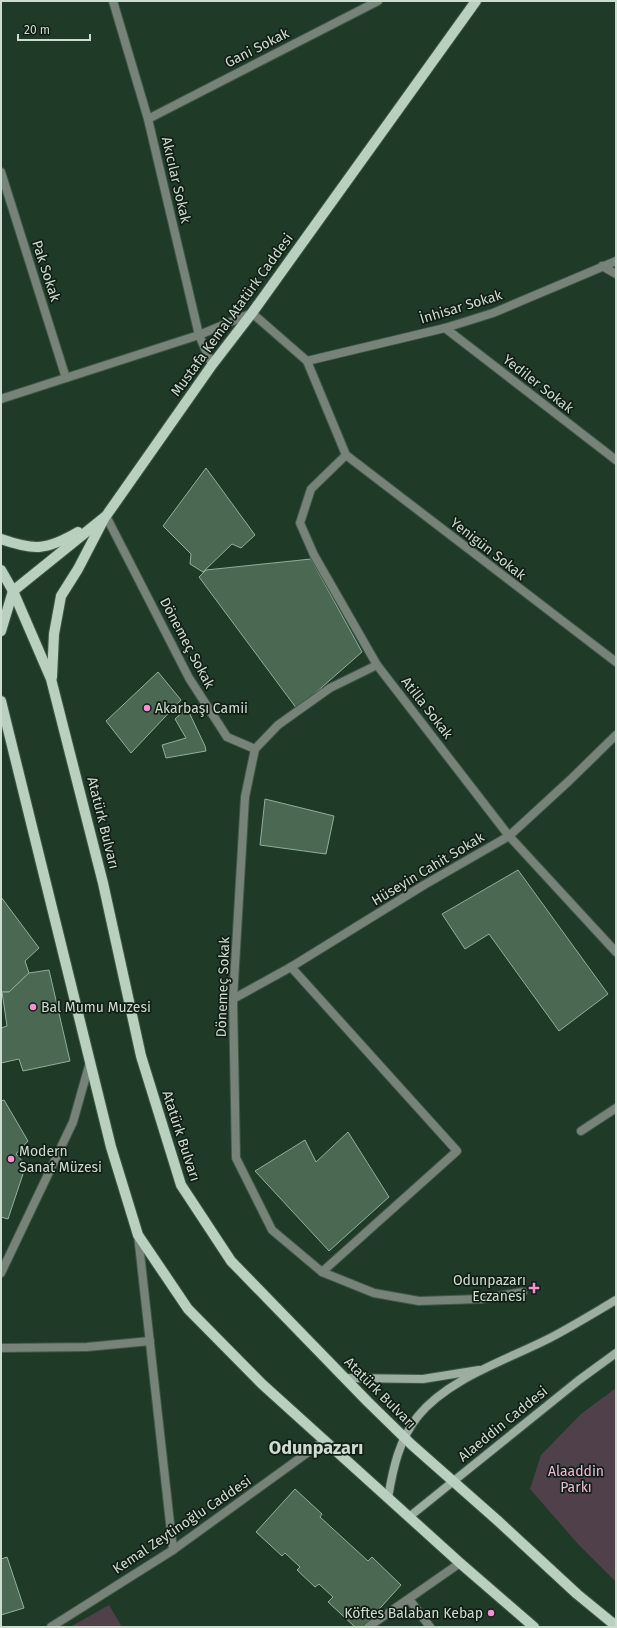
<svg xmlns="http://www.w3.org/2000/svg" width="617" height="1628" font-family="'Fira Sans',sans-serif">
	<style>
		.green { fill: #4f4049 }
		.building { fill: #4b6853; stroke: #90b098 }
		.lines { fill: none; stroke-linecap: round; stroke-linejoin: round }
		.service-casing { stroke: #3e5846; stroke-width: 10 }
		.minor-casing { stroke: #3e5846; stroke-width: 10 }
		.tertiary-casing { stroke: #3e5846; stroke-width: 10 }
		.secondary-casing { stroke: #3e5846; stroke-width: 10 }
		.primary-casing { stroke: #3e5846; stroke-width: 12 }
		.service { stroke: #778279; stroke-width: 8 }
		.minor { stroke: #778279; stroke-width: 8 }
		.tertiary { stroke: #778279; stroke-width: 8 }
		.secondary { stroke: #9caea0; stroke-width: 8 }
		.primary { stroke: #b9d0be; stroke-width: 10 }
		.poi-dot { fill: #f591d3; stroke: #131f16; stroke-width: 1.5 }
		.labels { text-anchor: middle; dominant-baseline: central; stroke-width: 3.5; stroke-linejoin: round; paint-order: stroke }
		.street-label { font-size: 14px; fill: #ccdccf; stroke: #131f16 }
		.poi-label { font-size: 14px; fill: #ccdccf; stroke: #131f16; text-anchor: start }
		.park-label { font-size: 14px; fill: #edbad9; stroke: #131f16 }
		.district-label { font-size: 18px; font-weight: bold; fill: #ccdccf; stroke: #131f16 }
	</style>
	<rect width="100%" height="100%" fill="#1f3b28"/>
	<g class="green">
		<polygon points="616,1388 616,1582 578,1544 530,1489 541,1455 581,1414"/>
		<polygon points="109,1605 122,1627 70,1627"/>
	</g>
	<g class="building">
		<polygon points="206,468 255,535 241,548 232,544 203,572 190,564 191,554 163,526"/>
		<polygon points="311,559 362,652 297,709 199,577 206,570"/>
		<polygon points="158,672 181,700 131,753 106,721"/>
		<polygon points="187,708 205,746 206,751 166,758 162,745 186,738 175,719"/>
		<polygon points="265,799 334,816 326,854 260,845"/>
		<polygon points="518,870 608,994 559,1031 489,934 465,949 442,914"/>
		<polygon points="1,897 39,948 25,961 29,973 9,992 1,992"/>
		<polygon points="49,970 70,1061 23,1071 19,1059 1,1063 1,1028 7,1026 2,992 9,992 29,973"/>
		<polygon points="4,1100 28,1141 16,1154 26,1165 8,1219 1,1217 1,1101"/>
		<polygon points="348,1132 389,1197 329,1251 255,1171 305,1140 316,1162"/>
		<polygon points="295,1489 322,1514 320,1517 368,1561 372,1557 401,1585 363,1627 355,1627 328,1602 333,1597 319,1584 315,1587 297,1570 300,1567 285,1553 282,1556 256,1532"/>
		<polygon points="7,1557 24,1608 1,1615 1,1559"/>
	</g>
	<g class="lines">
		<g class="service-casing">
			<polyline id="service" points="581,1131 616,1108"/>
		</g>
		<g class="minor-casing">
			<g id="minor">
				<polyline points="113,1 148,119 199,335 212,365"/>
				<polyline points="148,119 378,1"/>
				<polyline points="1,172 66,378"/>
				<polyline points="602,266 616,274"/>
				<polyline points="445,328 616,460"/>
				<polyline points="307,361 445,328 493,313 616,261"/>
				<polyline points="1,399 199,335 252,313 307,361 346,455 616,662"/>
				<polyline points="346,455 311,489 300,523 314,555 377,665 509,836 616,952"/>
				<polyline points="106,516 189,678 227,737 255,749 245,797 233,999 236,1158 272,1230 322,1272 374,1293 419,1301 481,1299 523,1292"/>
				<polyline points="255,749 278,725 330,688 377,665"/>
				<polyline points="291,967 457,1151 322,1272"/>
				<polyline points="233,999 291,967 424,885 509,836 570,780 616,735"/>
				<polyline points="138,1235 173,1550"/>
				<polyline points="1,1273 73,1122 90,1062"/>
				<polyline points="1,1348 87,1347 150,1341"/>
				<polyline points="409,1599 430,1627"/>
				<polyline points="368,1627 460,1563"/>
			</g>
		</g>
		<g class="tertiary-casing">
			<polyline id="tertiary" points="51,1627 173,1550 325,1440"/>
		</g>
		<g class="secondary-casing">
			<g id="secondary">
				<polyline points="346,1378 423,1379 479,1370"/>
				<path d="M388,1498C393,1468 399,1440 418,1416C449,1378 507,1360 550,1338C573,1326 594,1313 616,1300"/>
				<polyline points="409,1517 579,1380 616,1353"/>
			</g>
		</g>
		<g class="primary-casing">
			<g id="primary">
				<path d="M1,539C35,551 47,550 78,532"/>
				<polyline points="1,570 13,591 51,679 103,883 141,1056 181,1185 231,1261 368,1402 412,1445 497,1520 577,1594 616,1626"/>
				<polyline points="1,631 13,591 106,516 212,365 252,313 476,1"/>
				<polyline points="52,677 54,634 61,596 78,569 104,519"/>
				<polyline points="1,701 111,1147 138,1235 188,1309 262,1384 460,1563 534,1627"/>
			</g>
		</g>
		<use href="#service" class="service"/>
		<use href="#minor" class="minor"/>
		<use href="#tertiary" class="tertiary"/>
		<use href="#secondary" class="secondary"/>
		<use href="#primary" class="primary"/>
	</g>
	<g class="poi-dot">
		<circle cx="147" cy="708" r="4"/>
		<circle cx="33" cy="1007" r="4"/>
		<circle cx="11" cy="1159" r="4"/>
		<path d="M532 1282h4v4h4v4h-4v4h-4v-4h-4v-4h4z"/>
		<circle cx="491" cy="1613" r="4"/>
	</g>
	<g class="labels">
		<g class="street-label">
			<text transform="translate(257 48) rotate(-27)">Gani Sokak</text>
			<text transform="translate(176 180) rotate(77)">Akıcılar Sokak</text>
			<text transform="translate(46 271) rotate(72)">Pak Sokak</text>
			<text transform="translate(461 307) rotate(-17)">İnhisar Sokak</text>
			<text transform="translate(232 315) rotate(-54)">Mustafa Kemal Atatürk Caddesi</text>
			<text transform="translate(538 384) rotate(38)">Yediler Sokak</text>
			<text transform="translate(488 549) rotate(38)">Yenigün Sokak</text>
			<text transform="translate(187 643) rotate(62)">Dönemeç Sokak</text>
			<text transform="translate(427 708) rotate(52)">Atilla Sokak</text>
			<text transform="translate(103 823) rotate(76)">Atatürk Bulvarı</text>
			<text transform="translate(428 869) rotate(-31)">Hüseyin Cahit Sokak</text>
			<text transform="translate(223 987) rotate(-88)">Dönemeç Sokak</text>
			<text transform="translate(181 1136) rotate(72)">Atatürk Bulvarı</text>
			<text transform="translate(380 1393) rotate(45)">Atatürk Bulvarı</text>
			<text transform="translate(503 1424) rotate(-39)">Alaeddin Caddesi</text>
			<text transform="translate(182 1525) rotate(-34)">Kemal Zeytinoğlu Caddesi</text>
		</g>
		<g class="poi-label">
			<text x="155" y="708">Akarbaşı Camii</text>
			<text x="41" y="1007">Bal Mumu Muzesi</text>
			<text x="19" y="1151">Modern<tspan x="19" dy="16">Sanat Müzesi</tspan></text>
			<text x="526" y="1280" text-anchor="end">Odunpazarı<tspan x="526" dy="16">Eczanesi</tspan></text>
			<text x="483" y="1613" text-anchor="end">Köftes Balaban Kebap</text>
		</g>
		<g class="park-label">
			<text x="576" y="1471">Alaaddin<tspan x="576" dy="16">Parkı</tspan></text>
		</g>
		<g class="district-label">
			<text x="316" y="1448">Odunpazarı</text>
		</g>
	</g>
	<rect width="617" height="1628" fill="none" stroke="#ccdccf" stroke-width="4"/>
	<path d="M18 34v6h72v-6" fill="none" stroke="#ccdccf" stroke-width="2"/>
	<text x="24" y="34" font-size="12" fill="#ccdccf" stroke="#131f16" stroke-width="3" paint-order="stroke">20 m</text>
</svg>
